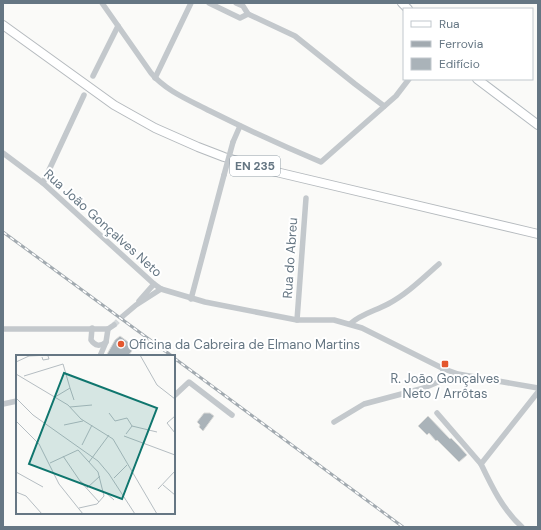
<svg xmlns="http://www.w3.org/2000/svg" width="541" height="530" font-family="'DM Sans',sans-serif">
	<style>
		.building { fill: #aab3b9; stroke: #dcdcda }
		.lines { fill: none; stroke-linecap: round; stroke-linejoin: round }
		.street-tunnel { stroke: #d5d9db; stroke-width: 5.5; stroke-dasharray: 5.5 3; stroke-linecap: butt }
		.secondary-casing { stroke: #b3babf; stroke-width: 10 }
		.primary-casing { stroke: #b5babe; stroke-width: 10 }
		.street { stroke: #c3c8cc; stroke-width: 5.5 }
		.secondary { stroke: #fff; stroke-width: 8 }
		.primary { stroke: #fff; stroke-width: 8 }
		.rail-casing { stroke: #a2aab0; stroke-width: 3 }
		.rail { stroke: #fff; stroke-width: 1.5; stroke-dasharray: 4.5; stroke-linecap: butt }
		.street-bridge { stroke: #c3c8cc; stroke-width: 5.5 }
		.poi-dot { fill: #e4572e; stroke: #fff; stroke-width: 1.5 }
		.labels { text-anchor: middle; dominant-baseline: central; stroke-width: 4; stroke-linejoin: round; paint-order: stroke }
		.shield { fill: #fff; stroke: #939fa8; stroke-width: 1 }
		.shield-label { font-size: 12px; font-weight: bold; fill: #657683 }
		.street-label { font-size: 13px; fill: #657683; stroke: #fff }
		.poi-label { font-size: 13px; fill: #657683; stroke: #fff; text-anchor: start }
		.inset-road { fill: none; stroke: #b5bdc2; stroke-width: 1 }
		.view { fill: #0f766e; fill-opacity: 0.15; stroke: #0f766e; stroke-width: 2 }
		.inset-edge { fill: none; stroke: #657683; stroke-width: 2 }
	</style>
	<rect width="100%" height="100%" fill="#fafaf8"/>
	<g class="building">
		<polygon points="120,336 135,347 128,356 106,356 115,340"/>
		<polygon points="204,413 210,413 214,416 203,431 199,427 200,425 197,422"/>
		<polygon points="428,416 450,439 451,438 458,445 467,455 459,462 437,440 436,441 429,433 427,435 418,426"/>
	</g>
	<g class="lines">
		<polyline class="street-tunnel" points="114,325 123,316"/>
		<g class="secondary-casing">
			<g id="secondary">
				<polyline points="402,3 408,9"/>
				<polyline points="477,79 538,125"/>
			</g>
		</g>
		<g class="primary-casing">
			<polyline id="primary" points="3,25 114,105 155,128 198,147 224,157 272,171 538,234"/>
		</g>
		<g class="street">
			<path d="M102,3L151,73C166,91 189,100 210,111C246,129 283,146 321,162L396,96L409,79"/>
			<polyline points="209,3 240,18 248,14 243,6 236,3"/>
			<polyline points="248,14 295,36 355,84 384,106"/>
			<polyline points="93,76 118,26"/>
			<polyline points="155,78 191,3"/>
			<polyline points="233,142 240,126"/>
			<polyline points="3,153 43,183 154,284 161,289 205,302 297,320 334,320 362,328 444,369 458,374 538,388"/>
			<polyline points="43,183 84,95"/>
			<polyline points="191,299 224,175"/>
			<polyline points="139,301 154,284"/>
			<polyline points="123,316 136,305 161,289"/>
			<polyline points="297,320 306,198"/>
			<path d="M350,324C361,314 375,311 388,304C407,294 423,278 439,264"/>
			<path d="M92,328L91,340C95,346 100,347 106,342L108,329"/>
			<polyline points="3,329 108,329 114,325"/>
			<polyline points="100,356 106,342"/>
			<polyline points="174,396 189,382 232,415"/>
			<polyline points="3,404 17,401"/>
			<polyline points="437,413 481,464"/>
			<polyline points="334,422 364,404 424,388 438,382 444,369"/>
			<path d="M522,527C503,510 492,487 481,464L538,392"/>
		</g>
		<use href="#secondary" class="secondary"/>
		<use href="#primary" class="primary"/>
		<g class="rail-casing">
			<g id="rail">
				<polyline points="3,232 172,356"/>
				<polyline points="174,358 403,527"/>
			</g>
		</g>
		<use href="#rail" class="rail"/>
		<polyline class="street-bridge" points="224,175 233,142"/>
	</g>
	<g class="poi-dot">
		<circle cx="121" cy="344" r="4"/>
		<rect x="441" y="360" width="8" height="8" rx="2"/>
	</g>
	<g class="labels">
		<rect class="shield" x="230" y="156" width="50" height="20" rx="3"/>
		<g class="shield-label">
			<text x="255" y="166">EN 235</text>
		</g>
		<g class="street-label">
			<text transform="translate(103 223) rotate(42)">Rua João Gonçalves Neto</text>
			<text transform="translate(290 258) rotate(-86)">Rua do Abreu</text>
		</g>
		<g class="poi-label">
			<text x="129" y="344">Oficina da Cabreira de Elmano Martins</text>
			<text x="445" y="378" text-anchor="middle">R. João Gonçalves<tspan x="445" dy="15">Neto / Arrôtas</tspan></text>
		</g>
	</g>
	<g transform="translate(16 355)">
		<rect width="159" height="159" fill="#fafaf8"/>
		<path class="inset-road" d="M124,0L141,30L159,44M26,2L27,5L33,4L32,1M0,7L13,1L33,0M0,19L52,50L65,64L97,84L141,159M8,21L47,9L54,33L39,42M54,33L58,45M0,43L17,60L82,106L93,119L119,159M54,52L76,50M93,58L99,66L111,63L116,71L110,79M159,61L151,68L159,78M0,66L23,89L43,129L67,159M48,70L67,66M116,71L141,77M108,81L159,100M66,90L76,70M47,101L64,126M73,107L93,80M34,108L62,95L82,117L88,141L81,149L63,153M0,117L27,132M98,123L111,110M147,130L159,140M72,132L64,126L83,147M71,133L84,121M142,134L159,116M0,137L10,141L26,159M89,137L98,145"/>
		<path class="view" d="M48,18L141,53L106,144L13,109Z"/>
		<rect width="159" height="159" class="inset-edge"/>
	</g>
	<rect width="541" height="530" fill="none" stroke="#657683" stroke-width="8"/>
	<rect x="403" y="8" width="130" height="72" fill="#ffffff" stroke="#c1c8cd"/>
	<rect x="411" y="21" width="20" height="6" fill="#ffffff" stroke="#c1c8cd"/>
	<text x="439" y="28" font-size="12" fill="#657683">Rua</text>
	<rect x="411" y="41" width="20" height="6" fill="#a2aab0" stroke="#c1c8cd"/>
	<text x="439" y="48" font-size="12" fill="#657683">Ferrovia</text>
	<rect x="411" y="58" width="20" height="12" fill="#aab3b9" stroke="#c1c8cd"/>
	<text x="439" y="68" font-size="12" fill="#657683">Edifício</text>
</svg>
